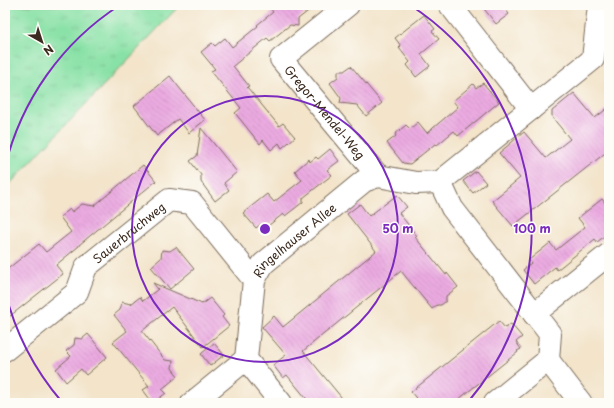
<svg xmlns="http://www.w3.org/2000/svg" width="614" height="408" font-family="'Playpen Sans',sans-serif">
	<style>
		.park { fill: url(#park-tufts); stroke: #628662 }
		.building { fill: url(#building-back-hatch) }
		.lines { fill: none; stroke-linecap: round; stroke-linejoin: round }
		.minor-casing { stroke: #7b6b5a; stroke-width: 24 }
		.minor { stroke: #fff; stroke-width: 22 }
		.ring { fill: none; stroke: #7b2cbf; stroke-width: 2 }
		.labels { text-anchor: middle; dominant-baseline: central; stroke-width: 3; stroke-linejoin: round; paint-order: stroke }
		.street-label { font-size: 12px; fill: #3b2a1e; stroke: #fdfcf7 }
		.centre { fill: #7b2cbf; stroke: #fdfcf7; stroke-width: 2 }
		.ring-label { font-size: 12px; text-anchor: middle; font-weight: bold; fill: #7b2cbf; stroke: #fdfcf7; stroke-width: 3; stroke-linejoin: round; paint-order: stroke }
	</style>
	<defs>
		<pattern id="park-tufts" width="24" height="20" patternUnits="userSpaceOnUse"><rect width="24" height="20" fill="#88e1a6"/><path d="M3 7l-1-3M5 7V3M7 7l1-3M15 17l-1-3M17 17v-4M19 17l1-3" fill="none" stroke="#76c18e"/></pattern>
		<pattern id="building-back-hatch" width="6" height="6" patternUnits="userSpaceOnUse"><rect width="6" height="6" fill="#ebabe1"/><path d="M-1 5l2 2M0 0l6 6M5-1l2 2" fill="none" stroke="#ca93c1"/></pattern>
	</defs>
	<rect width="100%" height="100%" fill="#fdfcf7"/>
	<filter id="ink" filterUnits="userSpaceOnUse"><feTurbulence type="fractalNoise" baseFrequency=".025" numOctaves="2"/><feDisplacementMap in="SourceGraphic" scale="8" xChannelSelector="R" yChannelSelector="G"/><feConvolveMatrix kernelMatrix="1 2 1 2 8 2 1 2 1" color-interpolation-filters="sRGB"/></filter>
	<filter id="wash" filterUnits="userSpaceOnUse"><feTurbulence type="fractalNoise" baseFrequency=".012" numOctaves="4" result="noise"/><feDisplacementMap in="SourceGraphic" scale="16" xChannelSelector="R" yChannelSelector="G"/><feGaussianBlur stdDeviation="0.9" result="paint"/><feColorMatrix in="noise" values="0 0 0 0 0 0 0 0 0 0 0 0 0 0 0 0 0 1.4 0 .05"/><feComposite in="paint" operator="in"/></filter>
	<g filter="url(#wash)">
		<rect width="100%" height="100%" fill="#f3e4ca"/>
		<polygon class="park" points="5,5 180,5 5,189"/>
		<g id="blocks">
			<g class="building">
				<polygon points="268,5 316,5 298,19 298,26 290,25 270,41 267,38 233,66 249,86 247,87 279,126 283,123 295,137 282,148 279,143 271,150 263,140 260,144 235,113 241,108 211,71 215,69 201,52 212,43 215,46 225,38 232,47 258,26 257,25 273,12"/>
				<polygon points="481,5 502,5 509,14 496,24"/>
				<polygon points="424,15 435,29 432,31 439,39 421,54 430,66 416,77 407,65 410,62 399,48 401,46 395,38"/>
				<polygon points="351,66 382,103 366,116 357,105 340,103 341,98 330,83 338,77 338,71 344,71"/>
				<polygon points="170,76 205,120 189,133 178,119 157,136 134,106"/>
				<polygon points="483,83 499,102 458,136 454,131 437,145 435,144 410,164 403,163 387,143 396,136 395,134 406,125 410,129 418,122 427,133 458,107 453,101 473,84 476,88"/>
				<polygon points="574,93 595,118 609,107 609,150 513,226 492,201 520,178 499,153 524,132 546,158 570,139 552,117 552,111"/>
				<polygon points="201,128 237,172 224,183 229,190 215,201 201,182 201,175 190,161 197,156"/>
				<polygon points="330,149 339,161 327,170 332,175 303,198 303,202 285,216 283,214 264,229 261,224 256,228 243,213 267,194 274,202 302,180 295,171 309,159 310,162 316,157 318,159"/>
				<polygon points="143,165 156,181 79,245 79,246 56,265 63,274 5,320 5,271 39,244 46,252 71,232 60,217 70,209 72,212 82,204 94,206"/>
				<polygon points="476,171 486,183 473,193 463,181"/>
				<polygon points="397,195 407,207 399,213 417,236 415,237 446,275 447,273 458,287 446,296 446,301 441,305 437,305 432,309 401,271 303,351 346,403 310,403 287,375 283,378 273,365 286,355 262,327 274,316 283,327 376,251 347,214 360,204 369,216"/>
				<polygon points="602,199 609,208 609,233 597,242 595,239 557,270 555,267 534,284 523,270 531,263 529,260 550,243 556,250 585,227 578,218"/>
				<polygon points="176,247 194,269 170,289 151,267 161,258 162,250 170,251"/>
				<polygon points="153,283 202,304 210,298 224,315 222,317 229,326 203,347 172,307 142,331 165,360 173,361 172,368 178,376 162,389 166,393 153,403 143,390 149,386 113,342 127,331 114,315 120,310 122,302 131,304 140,297 143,301 158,289"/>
				<polygon points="499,321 505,328 511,324 522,337 516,342 521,349 517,351 518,352 454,403 420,403 411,392"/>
				<polygon points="88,334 107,357 86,375 81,369 66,382 56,369 71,356 66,351 74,345 75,338 82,339"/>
				<polygon points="214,343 224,355 210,366 201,354"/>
			</g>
		</g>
	</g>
	<g filter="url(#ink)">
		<use href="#blocks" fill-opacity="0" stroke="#7b6b5a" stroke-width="1"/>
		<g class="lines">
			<g class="minor-casing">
				<g id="minor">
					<path id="s1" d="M348,5L281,59L378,176"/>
					<polyline points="450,5 531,109"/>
					<polyline points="440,182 452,208 550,334 548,360 495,403"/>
					<polyline points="534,314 609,254"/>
					<path id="s2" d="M5,350L77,292L86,267L169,200L192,203L254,280"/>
					<polyline points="548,360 581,403"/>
					<polyline points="192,403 246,359"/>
					<path id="s3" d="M281,403L246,359L254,280L263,264L364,181L378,176L416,183L440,182L593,59L599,5"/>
				</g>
			</g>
			<use href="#minor" class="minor"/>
		</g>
	</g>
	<g class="ring">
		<circle cx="265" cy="229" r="133"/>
		<path d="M62 402A267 267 0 0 1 5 291M5 167A267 267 0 0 1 120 5M410 5A267 267 0 0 1 468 402"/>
	</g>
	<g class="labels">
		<g class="street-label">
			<text stroke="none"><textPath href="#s1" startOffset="155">Gregor-Mendel-Weg</textPath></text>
			<text stroke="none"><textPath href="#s2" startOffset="174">Sauerbruchweg</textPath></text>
			<text stroke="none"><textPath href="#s3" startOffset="193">Ringelhauser Allee</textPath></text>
		</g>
	</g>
	<circle cx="265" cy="229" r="6" class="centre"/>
	<g class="ring-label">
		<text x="398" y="233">50 m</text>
		<text x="532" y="233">100 m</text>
	</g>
	<rect width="614" height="408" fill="none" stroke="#fdfcf7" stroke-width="20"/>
	<g transform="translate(42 42) rotate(141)" stroke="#fdfcf7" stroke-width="3" paint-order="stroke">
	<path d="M0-3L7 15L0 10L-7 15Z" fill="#3b2a1e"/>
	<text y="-6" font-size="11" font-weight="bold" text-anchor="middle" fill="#3b2a1e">N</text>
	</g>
</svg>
